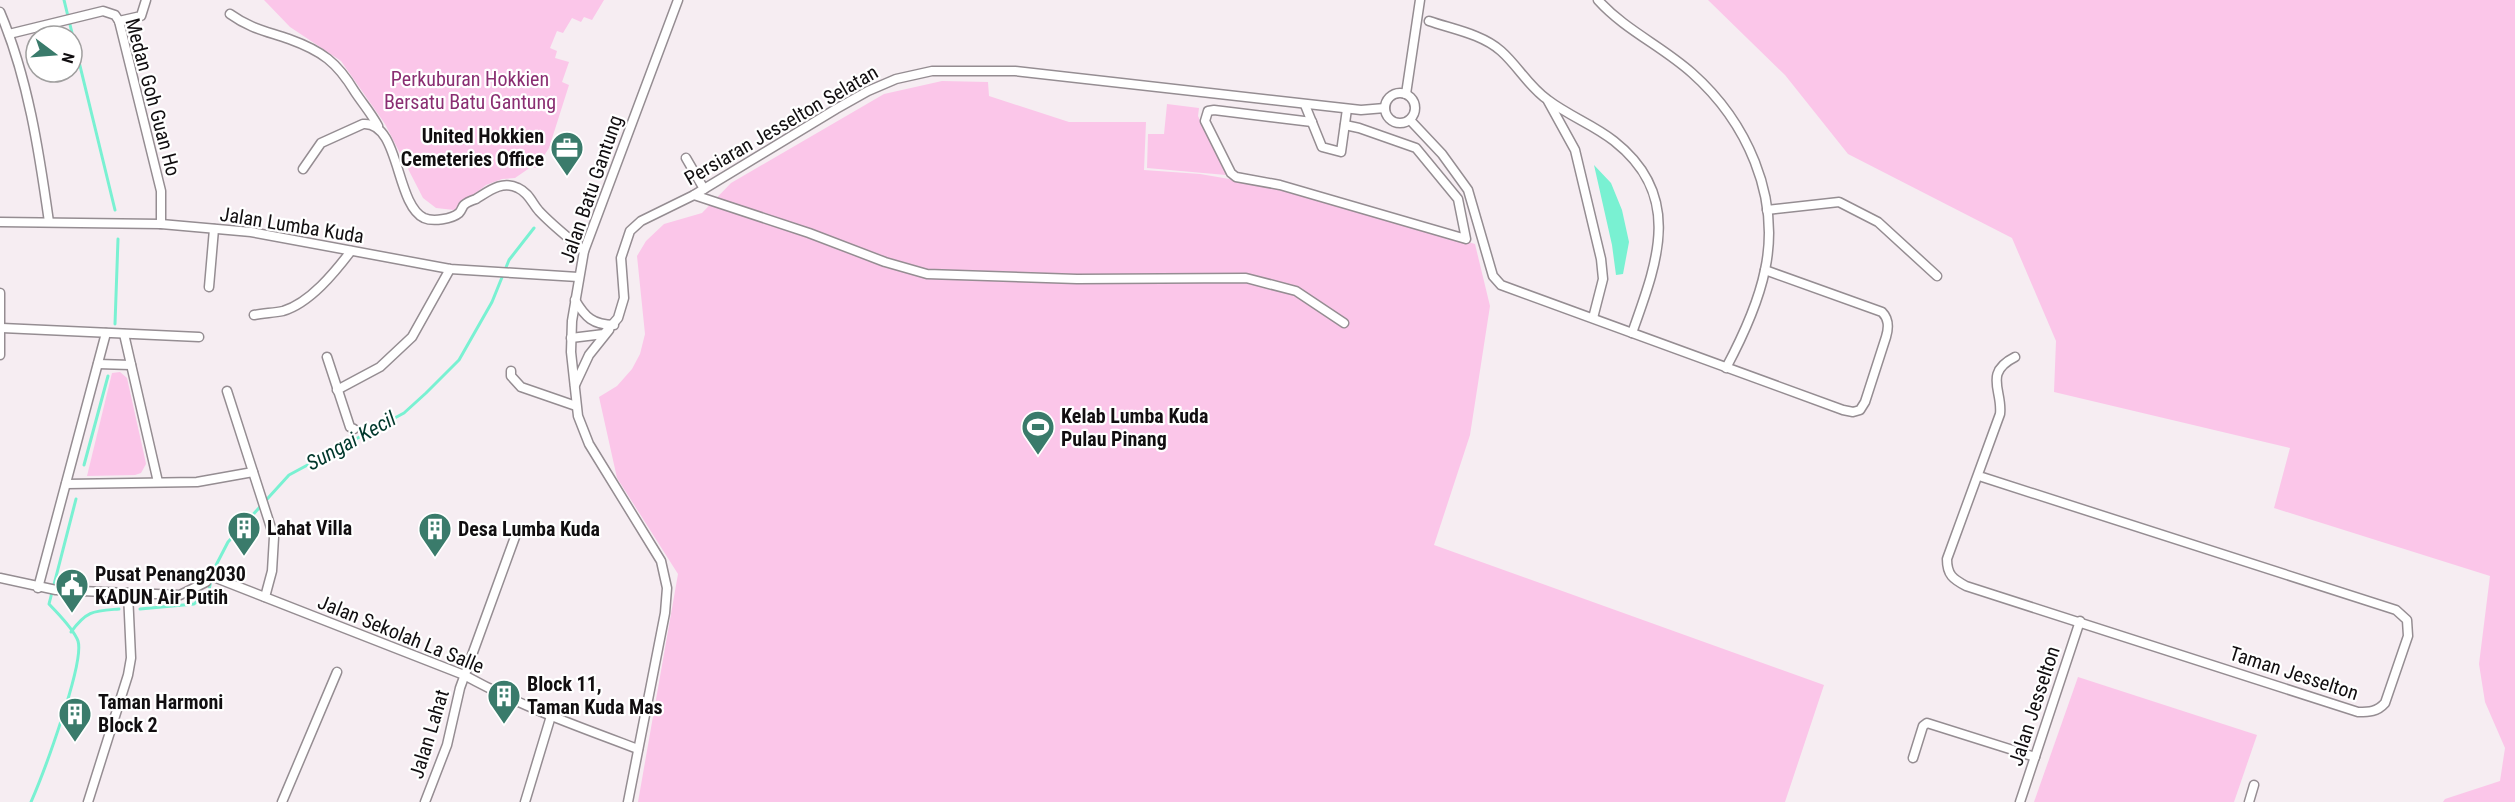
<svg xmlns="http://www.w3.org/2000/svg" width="2515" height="802" font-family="'Roboto Condensed',sans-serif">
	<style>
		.green { fill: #fbc6e9 }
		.water { fill: #79f1d2 }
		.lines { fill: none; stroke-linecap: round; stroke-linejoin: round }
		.stream { stroke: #79f1d2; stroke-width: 3 }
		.minor-casing { stroke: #958d92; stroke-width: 11 }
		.minor { stroke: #fff; stroke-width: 8 }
		.labels { text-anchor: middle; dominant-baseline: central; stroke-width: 4.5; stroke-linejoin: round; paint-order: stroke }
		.park-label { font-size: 20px; fill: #8a2e72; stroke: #fff }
		.street-label { font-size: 20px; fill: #110e10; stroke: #fff }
		.poi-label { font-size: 20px; font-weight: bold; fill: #110e10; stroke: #fff; text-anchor: start }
		.water-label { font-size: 21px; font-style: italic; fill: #00382c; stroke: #fff }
	</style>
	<rect width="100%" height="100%" fill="#f6edf2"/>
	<g class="green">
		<polygon points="264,0 604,0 592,20 584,17 581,22 572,18 563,33 557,31 550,48 557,51 555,58 569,62 562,82 569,85 549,148 536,168 531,167 515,178 502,179 486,185 454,210 436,208 423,198 385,124 341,61 290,27"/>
		<polygon points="1708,0 2515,0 2515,802 2443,802 2445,799 2500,781 2505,748 2485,702 2479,664 2490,576 2274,508 2290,448 2054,392 2056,341 2012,238 1848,154 1785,75"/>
		<polygon points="942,81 988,82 989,96 1069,122 1146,122 1144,170 1200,174 1282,188 1475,244 1490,306 1470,435 1434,545 1824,685 1785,802 638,802 678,574 617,478 599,397 617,386 632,369 640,354 645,334 637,256 646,241 664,224 702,213 731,183 884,94"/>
		<polygon points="1167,104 1199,108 1198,116 1226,175 1147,168 1148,134 1164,134"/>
		<polygon points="120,372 127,378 145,459 146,464 141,473 135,475 87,476 112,373"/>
		<polygon points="2078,677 2257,735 2234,802 2034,802"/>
	</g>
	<polygon class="water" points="1594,165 1611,183 1622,210 1629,242 1623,274 1616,275 1612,245"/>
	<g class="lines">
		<g class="stream">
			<polyline points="64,0 115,210"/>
			<polyline points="115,324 118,239"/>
			<polyline points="84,465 108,376"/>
			<polyline points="140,609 194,604 209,590 213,571 228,542 289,475 404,413 426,393 459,360 492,302 509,260 534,228"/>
			<path d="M71,632C87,610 94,611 119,609"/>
			<path d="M31,802C42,777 85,663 78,641C73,628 58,614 49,604L76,499"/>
		</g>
		<g class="minor-casing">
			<g id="minor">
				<path d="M1598,0C1625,30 1662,46 1692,73C1746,121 1781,196 1765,270C1758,304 1742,338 1726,368"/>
				<path d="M0,12C28,78 39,151 49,222"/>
				<path d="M230,14C251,29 266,31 289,39C322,51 337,62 355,92C363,104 371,113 378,126"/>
				<polyline points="119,21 141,16 146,0"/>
				<path d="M1429,21C1452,29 1482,34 1501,51C1518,66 1529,87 1548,100C1569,116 1594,125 1614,141C1684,196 1657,263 1632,333"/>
				<polyline points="9,34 103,11 115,15 119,21 161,191 161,224"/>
				<circle cx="1400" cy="108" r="15"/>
				<polyline points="1406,94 1420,0"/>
				<polyline points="1548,101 1575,150 1601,259 1603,279 1593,318"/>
				<polyline points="1305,105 1322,147 1341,152 1347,109"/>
				<path d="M1410,120L1442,154L1468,190L1493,276L1501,285L1843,410L1853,412L1860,410L1865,402L1886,337C1889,327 1889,319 1882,312L1765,270"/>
				<polyline points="1312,122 1214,110 1208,111 1205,121 1231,173 1236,177 1280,185 1466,239 1458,199 1416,148 1359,128 1345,125"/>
				<polyline points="686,158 704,189"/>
				<path d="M303,169L321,143L363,124C400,121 395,204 424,218C433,222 452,219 459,213C462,210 462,207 464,205C467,202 473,200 476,199C489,191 502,180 518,188C529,193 532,203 539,211C553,226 569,238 584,251"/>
				<polyline points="694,195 809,233 885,262 927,274 1077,279 1246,278 1296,291 1344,323"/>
				<polyline points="1767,210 1839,202 1878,222 1937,276"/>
				<polyline points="0,222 161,224 251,232 450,269 578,277"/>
				<polyline points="209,287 214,229"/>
				<polyline points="0,293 0,355"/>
				<path d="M575,300C585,317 593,325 614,325"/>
				<path d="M254,315C264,313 274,313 283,311C310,303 335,272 351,251"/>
				<polyline points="2,328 199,337"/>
				<polyline points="124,334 158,482"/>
				<polyline points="571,338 604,334 618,318 624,298 621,258 630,231 641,221 694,195 836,109 868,91 896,79 932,71 1015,71 1361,110 1385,108"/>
				<polyline points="327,357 350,427 354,429"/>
				<polyline points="98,364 131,365"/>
				<polyline points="511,371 511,376 521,387 576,406"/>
				<polyline points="575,385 589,355 609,330"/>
				<polyline points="337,390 380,367 412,337 450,269"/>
				<polyline points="227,391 274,537 272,571 265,597"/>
				<path d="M1979,476L2396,610L2407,620L2408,636L2385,703C2377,712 2369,712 2358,712L1966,586C1953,579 1947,575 1947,559L2000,414C2003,391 1983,373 2015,357"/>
				<polyline points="66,484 197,482 253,472"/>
				<polyline points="0,578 56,590 180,595 206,582"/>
				<path d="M216,578L464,675C520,706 579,727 638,749"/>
				<polyline points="38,588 106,333"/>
				<polyline points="1913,758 1923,726 1927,723 2035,757"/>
				<polyline points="88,802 128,675 131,658 128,593"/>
				<polyline points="282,802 337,672"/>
				<polyline points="425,802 447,745 460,688 515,537"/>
				<polyline points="525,802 551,716"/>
				<polyline points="628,802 665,613 667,588 661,561 589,444 578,416 571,352 572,321 584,251 678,0"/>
				<polyline points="2020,802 2080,621"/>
				<polyline points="2249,802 2254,785"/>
			</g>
		</g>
		<use href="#minor" class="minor"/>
	</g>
	<defs>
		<g id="office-pin" transform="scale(1.725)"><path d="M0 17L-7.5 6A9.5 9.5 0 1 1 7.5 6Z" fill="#3a7b6b" stroke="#fff"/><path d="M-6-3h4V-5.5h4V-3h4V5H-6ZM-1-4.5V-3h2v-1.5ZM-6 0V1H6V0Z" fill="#fff"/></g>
		<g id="stadium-pin" transform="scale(1.725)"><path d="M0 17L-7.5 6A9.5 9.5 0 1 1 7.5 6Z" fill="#3a7b6b" stroke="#fff"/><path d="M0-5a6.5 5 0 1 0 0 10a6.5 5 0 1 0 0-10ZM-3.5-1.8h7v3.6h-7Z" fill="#fff"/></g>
		<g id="building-pin" transform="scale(1.725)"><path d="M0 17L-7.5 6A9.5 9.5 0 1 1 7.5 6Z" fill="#3a7b6b" stroke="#fff"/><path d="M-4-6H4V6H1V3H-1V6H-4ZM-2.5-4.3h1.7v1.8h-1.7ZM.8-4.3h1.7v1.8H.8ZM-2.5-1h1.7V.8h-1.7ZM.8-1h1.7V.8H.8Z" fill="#fff"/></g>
		<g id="civic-pin" transform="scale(1.725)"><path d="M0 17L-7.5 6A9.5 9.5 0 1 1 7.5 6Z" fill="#3a7b6b" stroke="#fff"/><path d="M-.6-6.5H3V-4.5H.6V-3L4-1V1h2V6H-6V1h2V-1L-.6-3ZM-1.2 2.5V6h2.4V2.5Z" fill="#fff"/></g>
	</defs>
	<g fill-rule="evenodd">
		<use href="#office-pin" x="567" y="148"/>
		<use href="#stadium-pin" x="1038" y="427"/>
		<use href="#building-pin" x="244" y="528"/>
		<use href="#building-pin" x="435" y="529"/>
		<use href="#civic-pin" x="72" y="585"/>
		<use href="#building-pin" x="504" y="696"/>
		<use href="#building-pin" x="75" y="714"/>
	</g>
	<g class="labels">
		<g class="park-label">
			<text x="470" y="79">Perkuburan Hokkien<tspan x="470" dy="23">Bersatu Batu Gantung</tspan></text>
		</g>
		<g class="street-label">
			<text transform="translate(153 97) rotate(75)">Medan Goh Guan Ho</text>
			<text transform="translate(781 125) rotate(-30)">Persiaran Jesselton Selatan</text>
			<text transform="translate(591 189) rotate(-71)">Jalan Batu Gantung</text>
			<text transform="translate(292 225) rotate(9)">Jalan Lumba Kuda</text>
			<text transform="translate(401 634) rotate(22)">Jalan Sekolah La Salle</text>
			<text transform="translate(2294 673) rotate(18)">Taman Jesselton</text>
			<text transform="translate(2034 706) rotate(-72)">Jalan Jesselton</text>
			<text transform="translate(429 734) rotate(-73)">Jalan Lahat</text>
		</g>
		<g class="poi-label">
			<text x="544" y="136" text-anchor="end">United Hokkien<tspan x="544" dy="23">Cemeteries Office</tspan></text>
			<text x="1061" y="416">Kelab Lumba Kuda<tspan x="1061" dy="23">Pulau Pinang</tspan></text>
			<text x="267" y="528">Lahat Villa</text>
			<text x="458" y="529">Desa Lumba Kuda</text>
			<text x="95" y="574">Pusat Penang2030<tspan x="95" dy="23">KADUN Air Putih</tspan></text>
			<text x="527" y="684">Block 11,<tspan x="527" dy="23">Taman Kuda Mas</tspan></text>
			<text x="98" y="702">Taman Harmoni<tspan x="98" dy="23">Block 2</tspan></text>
		</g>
		<g class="water-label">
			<text transform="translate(351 441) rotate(-29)">Sungai Kecil</text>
		</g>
	</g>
	<g transform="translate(54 54) rotate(106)"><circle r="28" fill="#ffffff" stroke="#a09f9f" stroke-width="1.5"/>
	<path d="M0-4.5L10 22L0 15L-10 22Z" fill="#3a7b6b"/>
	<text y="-9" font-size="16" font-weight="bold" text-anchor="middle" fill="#110e10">N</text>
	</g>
</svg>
